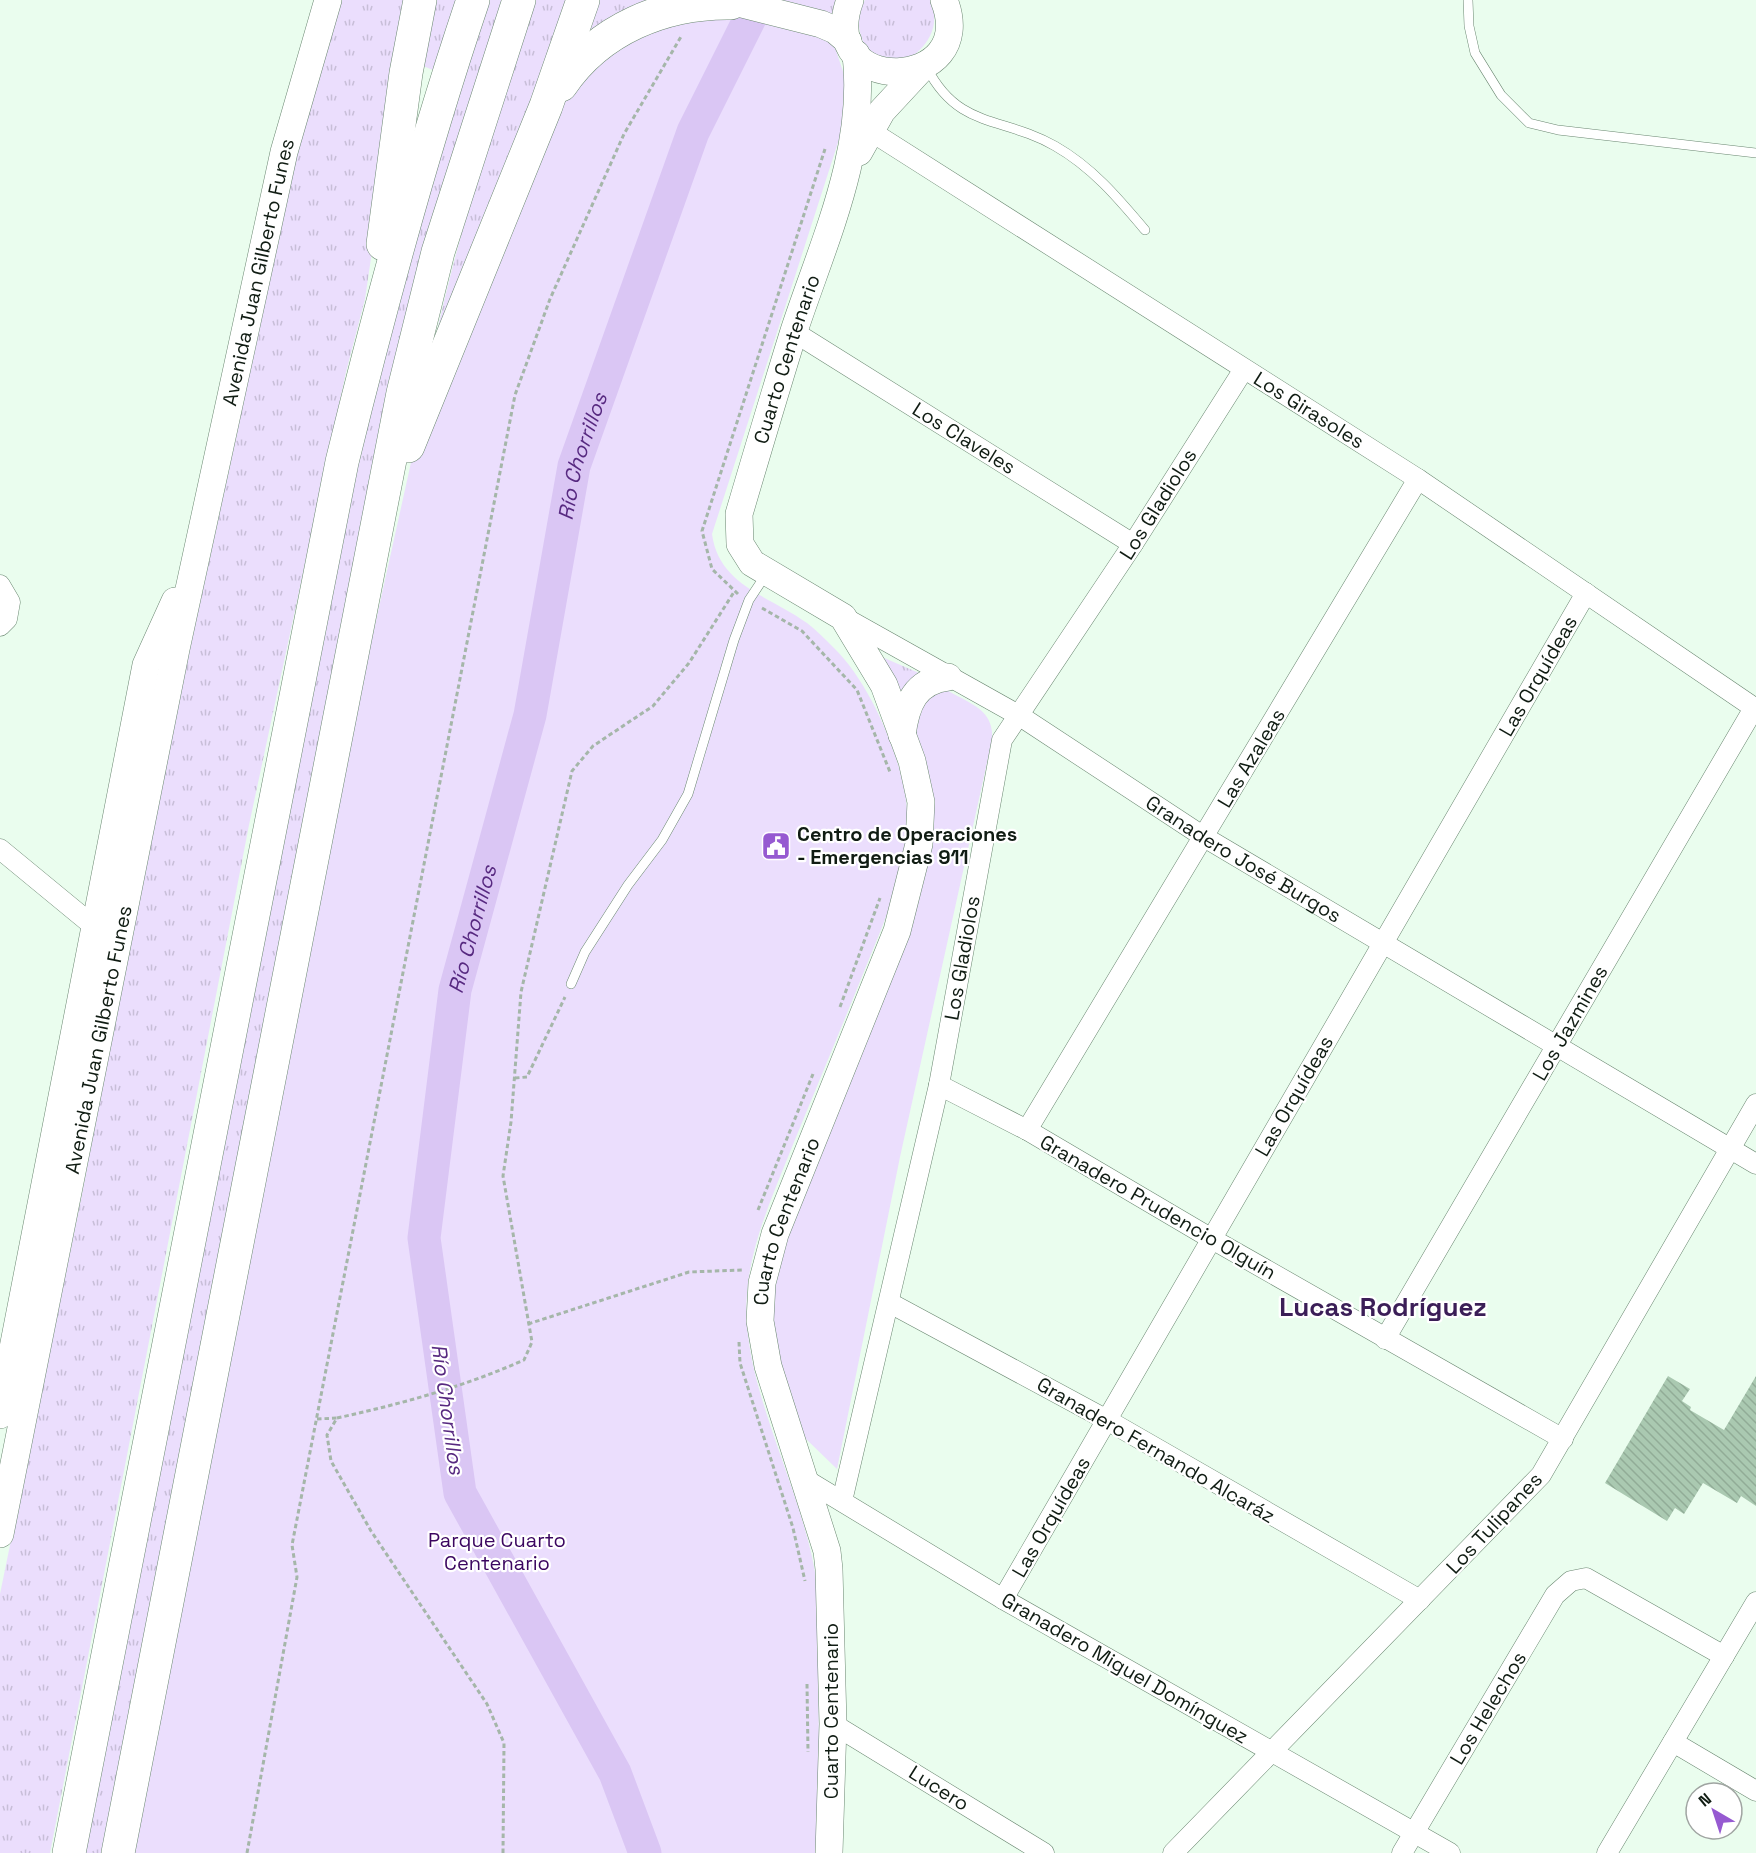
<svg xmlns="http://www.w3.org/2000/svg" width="1756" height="1853" font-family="'Space Grotesk',sans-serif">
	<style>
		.grass { fill: url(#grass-tufts) }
		.park { fill: #ebdefd }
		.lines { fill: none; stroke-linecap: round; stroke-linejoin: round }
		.river { stroke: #dac6f4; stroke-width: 33 }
		.building { fill: url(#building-back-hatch) }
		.lane-casing { stroke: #6a8771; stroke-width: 10 }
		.street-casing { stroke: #6a8771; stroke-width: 21 }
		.secondary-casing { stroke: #6a8771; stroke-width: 28 }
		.highway-casing { stroke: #6a8771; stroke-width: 34 }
		.path { stroke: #a5b6a9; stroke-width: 3; stroke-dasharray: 4.5 3; stroke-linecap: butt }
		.lane { stroke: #fff; stroke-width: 9 }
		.street { stroke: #fff; stroke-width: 20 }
		.secondary { stroke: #fff; stroke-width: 27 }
		.highway { stroke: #fff; stroke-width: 33 }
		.labels { text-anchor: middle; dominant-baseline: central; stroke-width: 4.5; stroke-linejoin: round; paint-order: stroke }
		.street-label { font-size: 20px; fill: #101c13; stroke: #fff }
		.poi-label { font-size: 20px; font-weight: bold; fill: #101c13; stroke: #fff; text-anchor: start }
		.park-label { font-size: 20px; fill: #3b0660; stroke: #fff }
		.water-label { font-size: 21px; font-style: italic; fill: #572980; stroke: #fff }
		.district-label { font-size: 26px; font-weight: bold; fill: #3b1e57; stroke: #fff }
	</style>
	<defs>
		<pattern id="grass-tufts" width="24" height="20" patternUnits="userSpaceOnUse" patternTransform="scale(1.5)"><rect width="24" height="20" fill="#ebdefd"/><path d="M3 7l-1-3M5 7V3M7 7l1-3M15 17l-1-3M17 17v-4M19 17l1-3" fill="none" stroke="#c8bed8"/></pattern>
		<pattern id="building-back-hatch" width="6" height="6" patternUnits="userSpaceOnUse" patternTransform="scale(1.5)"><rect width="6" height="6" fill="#aac9b1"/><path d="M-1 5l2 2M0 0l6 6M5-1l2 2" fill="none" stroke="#91ac97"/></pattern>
	</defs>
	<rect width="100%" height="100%" fill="#eafdee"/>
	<g class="grass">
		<polygon points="340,0 409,0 365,299 346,372 249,825 50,1853 0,1853 0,1594 82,1194 160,786 237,433 294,147"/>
		<polygon points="434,0 457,0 433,70 423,66"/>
		<polygon points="484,0 506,0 102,1853 80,1853 352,464"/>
		<path d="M536,0H569L516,149L433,349C459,231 495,114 536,0Z"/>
		<polygon points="591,0 669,0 575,48"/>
		<polygon points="763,0 840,0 837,18"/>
		<path d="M865,0H930C942,27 927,47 905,62L868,53C859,35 854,18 865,0Z"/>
		<polygon points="875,654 919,673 901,706"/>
	</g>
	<g class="park">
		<path d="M729,13L817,33L835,47L848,87L843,127L712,534C719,586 770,596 807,623C816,630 825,639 834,648C867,680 895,743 904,788C917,849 888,913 865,969C842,1026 818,1084 794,1142C775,1190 751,1241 747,1293C739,1386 806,1492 817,1586C821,1614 818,1644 818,1673C819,1733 820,1793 818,1853H132L352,729L412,458L559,104L633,34Z"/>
		<path d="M945,689C968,703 995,709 992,740L900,1157L837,1469L803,1436L784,1386L773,1336L771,1298L786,1234L904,937L914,735L919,696Z"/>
	</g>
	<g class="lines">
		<path class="river" id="s1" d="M645,1853L615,1773L460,1493L424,1238L455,990L530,715L574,466L693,132L759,0"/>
	</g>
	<polygon class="building" points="1668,1376 1690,1389 1682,1401 1691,1407 1690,1410 1724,1430 1756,1376 1756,1506 1741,1496 1737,1503 1703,1483 1684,1514 1675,1508 1667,1521 1605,1483"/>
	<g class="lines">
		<g class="lane-casing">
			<g id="lane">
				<polyline points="1468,0 1469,26 1475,53 1501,95 1529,123 1558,130 1756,153"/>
				<path d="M927,68C959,130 1003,116 1055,146C1092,167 1118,198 1145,230"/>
				<polyline points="571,984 585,952 628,885 662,840 688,794 734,640 749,600 767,573"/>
			</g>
		</g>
		<g class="street-casing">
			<g id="street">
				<polyline points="861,125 1418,479 1756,709"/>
				<polyline points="794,332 1133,544"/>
				<polyline points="0,585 10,602 7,619 0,626"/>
				<path id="s2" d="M845,618L1020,716L1204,837L1756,1164"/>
				<polyline points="0,849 102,933"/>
				<polyline points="939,1085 1027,1130 1212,1239 1563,1439"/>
				<polyline points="1027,1130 1418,479"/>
				<polyline points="890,1303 1107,1420 1420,1600"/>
				<polyline points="1385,1339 1754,708"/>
				<polyline points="803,1478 1003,1599 1450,1853"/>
				<polyline points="842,1501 939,1085 1002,740 1133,544 1244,369"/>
				<polyline points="1003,1599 1586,593"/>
				<polyline points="833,1724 1044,1853"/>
				<polyline points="1673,1742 1756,1791"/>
				<polyline points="1173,1853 1541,1475 1756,1104"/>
				<polyline points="1402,1853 1555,1595 1571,1581 1586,1578 1724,1656"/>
				<polyline points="1607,1853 1756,1602"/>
			</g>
		</g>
		<g class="secondary-casing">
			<g id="secondary">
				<polyline points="726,0 821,24 835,30 848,41"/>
				<path d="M850,0C814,98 981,93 944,0"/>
				<polyline points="859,152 882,111 920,70"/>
				<path d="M902,735C906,704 915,681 948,677"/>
				<polyline points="0,1415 146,665 175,601"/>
				<path id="s3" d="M0,1534L176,649L284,152L328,0"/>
				<path id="s4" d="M829,1853L833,1724L829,1569L827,1551L768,1366L760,1321L762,1283L775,1234L897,931L919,844L921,802L912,761L884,685L843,617L752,563L740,544L739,514C757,453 775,392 794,331C824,240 867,151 856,54"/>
			</g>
		</g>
		<g class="highway-casing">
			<g id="highway">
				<path d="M561,85C599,29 664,2 731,3"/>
				<polyline points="383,244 406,73 420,0"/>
				<polyline points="408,446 546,106 583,0"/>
				<path d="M69,1853L342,462C380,307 422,151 473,0"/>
				<polyline points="118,1853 403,393 438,252 519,0"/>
			</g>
		</g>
		<g class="path">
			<polyline points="738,594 712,569 702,531 825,149"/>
			<polyline points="762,608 802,631 857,690 890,772"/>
			<polyline points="840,1007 880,898"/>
			<polyline points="515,1078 527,1077 565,997"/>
			<polyline points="758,1210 813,1074"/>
			<polyline points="528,1324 689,1272 742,1270"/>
			<polyline points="739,1342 740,1363 793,1528 805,1581"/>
			<polyline points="317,1419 337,1418"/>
			<polyline points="807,1684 808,1752"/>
			<polyline points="247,1853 297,1577 292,1545 515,395 550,299 624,134 682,35"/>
			<path d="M503,1853L504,1743L487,1704L371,1531L331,1461L327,1435L337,1418C401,1404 463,1387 524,1360L532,1342L503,1176L511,1122L521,992L572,771L593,746L653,706L689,663L734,592"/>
		</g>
		<use href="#lane" class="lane"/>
		<use href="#street" class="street"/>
		<use href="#secondary" class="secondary"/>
		<use href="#highway" class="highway"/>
	</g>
	<defs>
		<g id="civic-square" transform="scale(1.5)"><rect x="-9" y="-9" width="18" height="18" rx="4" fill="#965ad1" stroke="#fff"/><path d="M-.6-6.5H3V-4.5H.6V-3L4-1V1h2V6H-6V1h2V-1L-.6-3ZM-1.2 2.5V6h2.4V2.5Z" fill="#fff"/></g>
	</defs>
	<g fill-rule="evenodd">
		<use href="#civic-square" x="776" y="846"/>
	</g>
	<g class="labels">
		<g class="street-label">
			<text stroke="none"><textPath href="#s3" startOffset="1288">Avenida Juan Gilberto Funes</textPath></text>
			<text stroke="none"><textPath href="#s4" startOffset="1612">Cuarto Centenario</textPath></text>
			<text transform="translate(1309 410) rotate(32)">Los Girasoles</text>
			<text transform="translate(964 438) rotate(32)">Los Claveles</text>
			<text transform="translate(1158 504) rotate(-58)">Los Gladiolos</text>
			<text transform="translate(1538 676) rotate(-60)">Las Orquídeas</text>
			<text transform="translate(1251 758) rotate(-59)">Las Azaleas</text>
			<text stroke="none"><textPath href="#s2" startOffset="466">Granadero José Burgos</textPath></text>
			<text transform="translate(962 958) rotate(-80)">Los Gladiolos</text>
			<text transform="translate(1570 1023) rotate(-60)">Los Jazmines</text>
			<text stroke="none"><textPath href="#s3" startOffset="504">Avenida Juan Gilberto Funes</textPath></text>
			<text transform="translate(1294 1096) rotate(-60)">Las Orquídeas</text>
			<text transform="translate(1158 1207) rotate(30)">Granadero Prudencio Olguín</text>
			<text stroke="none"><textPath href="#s4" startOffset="646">Cuarto Centenario</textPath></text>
			<text transform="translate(1156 1450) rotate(30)">Granadero Fernando Alcaráz</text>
			<text transform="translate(1051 1517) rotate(-60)">Las Orquídeas</text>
			<text transform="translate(1494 1523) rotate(-47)">Los Tulipanes</text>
			<text transform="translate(1125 1668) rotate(30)">Granadero Miguel Domínguez</text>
			<text transform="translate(1488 1708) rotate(-59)">Los Helechos</text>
			<text transform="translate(831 1711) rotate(-90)">Cuarto Centenario</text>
			<text transform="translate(939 1788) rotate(32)">Lucero</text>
		</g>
		<g class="poi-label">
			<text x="797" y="834">Centro de Operaciones<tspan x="797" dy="23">- Emergencias 911</tspan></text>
		</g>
		<g class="park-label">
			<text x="497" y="1540">Parque Cuarto<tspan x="497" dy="23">Centenario</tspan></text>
		</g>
		<g class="water-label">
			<text stroke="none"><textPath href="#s1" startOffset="1462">Río Chorrillos</textPath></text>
			<text stroke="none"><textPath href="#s1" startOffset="976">Río Chorrillos</textPath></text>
			<text transform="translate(448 1409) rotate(82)">Río Chorrillos</text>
		</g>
		<g class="district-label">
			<text x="1383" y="1307">Lucas Rodríguez</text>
		</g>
	</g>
	<g transform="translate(1714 1811) rotate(321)"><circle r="28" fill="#ffffff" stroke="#9fa4a1" stroke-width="1.5"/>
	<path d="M0-4.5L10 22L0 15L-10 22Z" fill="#965ad1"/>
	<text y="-9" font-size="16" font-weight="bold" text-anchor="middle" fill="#101c13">N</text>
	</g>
</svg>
